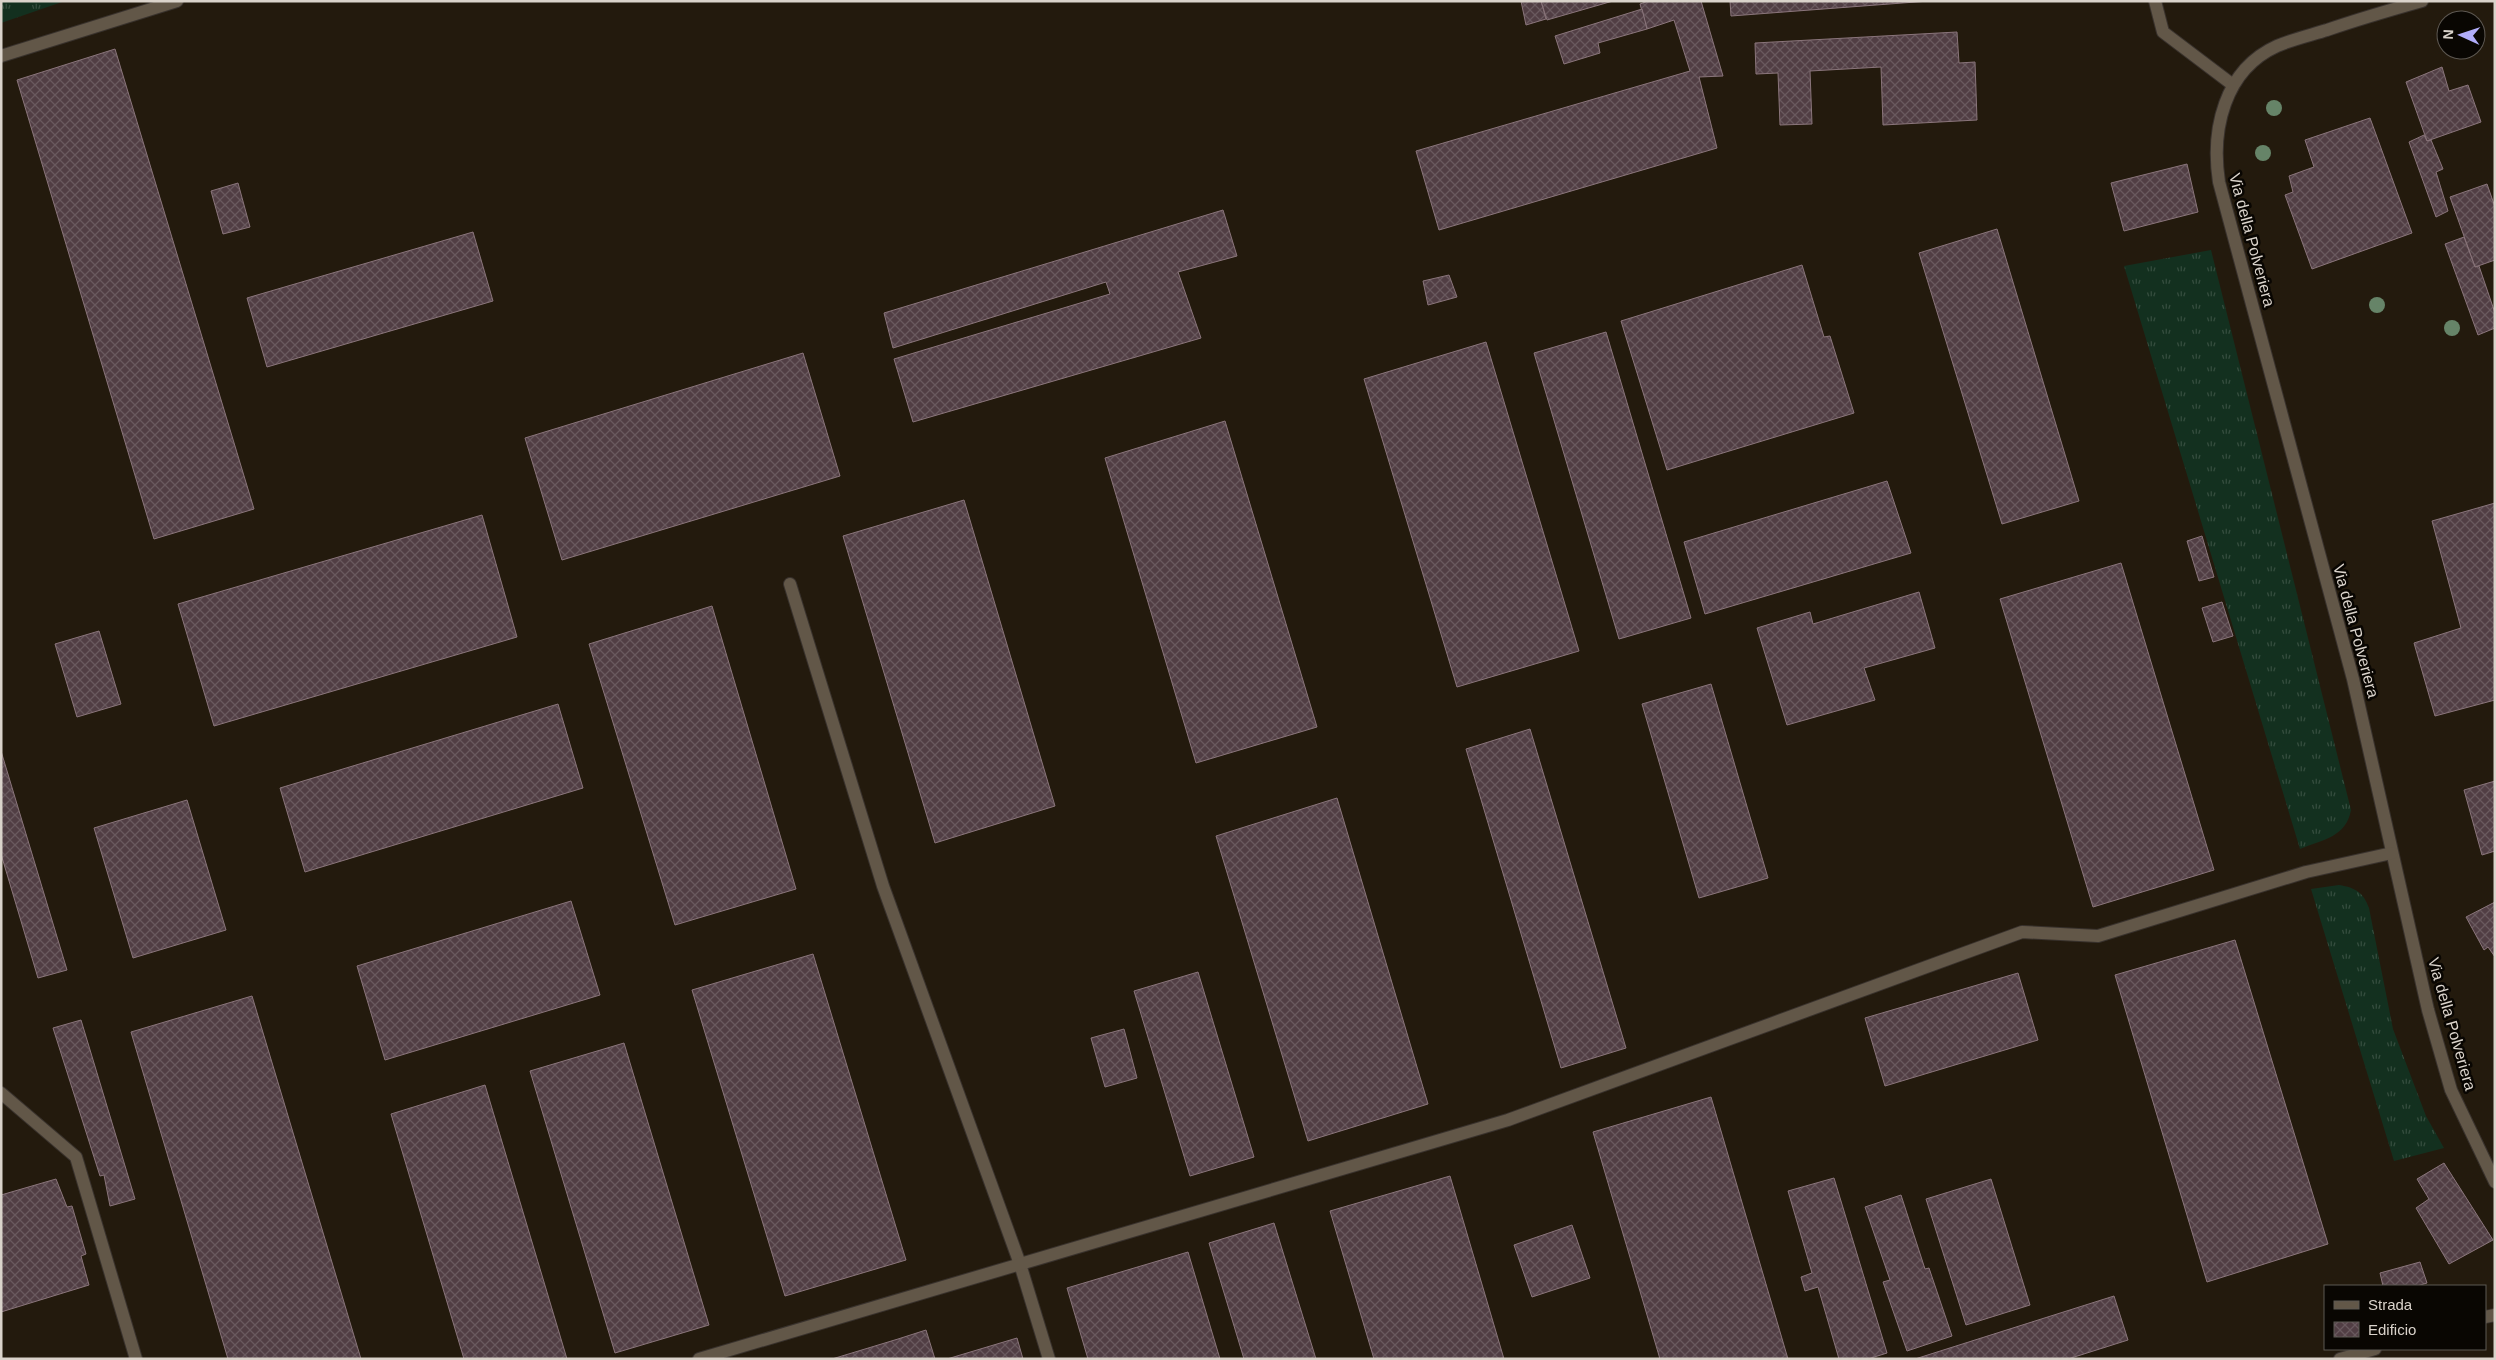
<svg xmlns="http://www.w3.org/2000/svg" width="2496" height="1360" font-family="Arial,sans-serif">
	<style>
		.grass { fill: url(#grass-tufts) }
		.building { fill: url(#building-cross-hatch); stroke: #8a757b }
		.lines { fill: none; stroke-linecap: round; stroke-linejoin: round }
		.minor-casing { stroke: #39322d; stroke-width: 14 }
		.minor { stroke: #625748; stroke-width: 12 }
		.tree { fill: #668468 }
		.labels { text-anchor: middle; dominant-baseline: central; stroke-width: 5; stroke-linejoin: round; paint-order: stroke }
		.street-label { font-size: 16px; fill: #dad3cb; stroke: #090602 }
	</style>
	<defs>
		<pattern id="grass-tufts" width="24" height="20" patternUnits="userSpaceOnUse" patternTransform="scale(1.25)"><rect width="24" height="20" fill="#13301f"/><path d="M3 7l-1-3M5 7V3M7 7l1-3M15 17l-1-3M17 17v-4M19 17l1-3" fill="none" stroke="#354d3e"/></pattern>
		<pattern id="building-cross-hatch" width="8" height="8" patternUnits="userSpaceOnUse" patternTransform="scale(1.25)"><rect width="8" height="8" fill="#513e44"/><path d="M0 0l8 8M0 8l8-8" fill="none" stroke="#69595e"/></pattern>
	</defs>
	<rect width="100%" height="100%" fill="#231a0d"/>
	<g class="grass">
		<polygon points="1,1 65,1 1,23"/>
		<path d="M2211,250L2351,810C2346,837 2324,839 2300,849L2124,266Z"/>
		<path d="M2339,885C2356,888 2363,892 2369,908L2393,1029L2426,1116L2444,1148L2394,1161L2311,889Z"/>
	</g>
	<g class="building">
		<polygon points="1521,1 1541,1 1546,19 1526,25"/>
		<polygon points="1541,1 1613,1 1547,20"/>
		<polygon points="1648,1 1701,1 1723,76 1699,77 1717,148 1439,230 1416,151 1690,71 1674,20 1647,29 1640,4"/>
		<polygon points="1730,1 1929,1 1731,16"/>
		<polygon points="1642,9 1647,29 1598,43 1600,53 1564,64 1555,36"/>
		<polygon points="1957,32 1959,63 1975,62 1977,120 1883,125 1881,67 1810,71 1812,124 1780,125 1778,73 1756,74 1755,43"/>
		<polygon points="115,49 254,509 154,539 17,80"/>
		<polygon points="2442,67 2449,91 2468,85 2481,122 2427,141 2406,82"/>
		<polygon points="2370,118 2412,233 2312,269 2285,195 2293,192 2289,176 2314,167 2305,140"/>
		<polygon points="2424,135 2427,141 2431,140 2443,169 2436,172 2448,211 2436,217 2409,142"/>
		<polygon points="2187,164 2198,212 2124,231 2111,183"/>
		<polygon points="238,183 250,227 223,234 211,191"/>
		<polygon points="2487,184 2495,207 2495,260 2475,267 2450,197"/>
		<polygon points="1223,210 1237,256 1178,272 1201,338 913,422 894,359 1110,294 1106,282 893,348 884,313"/>
		<polygon points="1997,229 2079,501 2002,524 1919,253"/>
		<polygon points="473,232 493,301 267,367 247,298"/>
		<polygon points="2464,237 2475,267 2479,266 2495,313 2495,328 2478,335 2445,244"/>
		<polygon points="1802,265 1824,337 1830,336 1854,413 1667,470 1621,321"/>
		<polygon points="1449,275 1457,297 1428,305 1423,281"/>
		<polygon points="1606,332 1691,618 1619,639 1534,353"/>
		<polygon points="1486,342 1579,651 1457,687 1364,379"/>
		<polygon points="803,353 840,476 562,560 525,438"/>
		<polygon points="1225,421 1317,727 1196,763 1105,458"/>
		<polygon points="1887,481 1911,553 1705,614 1684,542"/>
		<polygon points="964,500 1055,806 935,843 843,536"/>
		<polygon points="2495,503 2495,700 2435,716 2414,643 2461,628 2432,521"/>
		<polygon points="482,515 517,637 214,726 178,604"/>
		<polygon points="2202,536 2214,577 2199,581 2187,541"/>
		<polygon points="2121,563 2214,870 2093,907 2000,599"/>
		<polygon points="1919,592 1935,648 1864,668 1875,700 1787,725 1757,628 1810,612 1813,624"/>
		<polygon points="2222,602 2233,636 2213,642 2202,608"/>
		<polygon points="712,606 796,889 675,925 589,644"/>
		<polygon points="99,631 121,704 77,717 55,644"/>
		<polygon points="1711,684 1768,878 1699,898 1642,704"/>
		<polygon points="558,704 583,788 305,872 280,788"/>
		<polygon points="1530,729 1626,1048 1561,1068 1466,749"/>
		<polygon points="1,751 67,970 38,978 1,854"/>
		<polygon points="2495,781 2495,851 2482,855 2464,790"/>
		<polygon points="1337,798 1428,1104 1308,1141 1216,836"/>
		<polygon points="187,800 226,930 133,958 94,828"/>
		<polygon points="571,901 600,995 385,1060 357,966"/>
		<polygon points="2495,902 2495,957 2488,947 2484,950 2466,917"/>
		<polygon points="2235,940 2328,1244 2207,1282 2115,975"/>
		<polygon points="813,954 906,1260 785,1296 692,990"/>
		<polygon points="1198,972 1254,1157 1190,1176 1134,991"/>
		<polygon points="2018,973 2038,1040 1885,1086 1865,1018"/>
		<polygon points="252,996 361,1359 228,1359 131,1032"/>
		<polygon points="81,1020 135,1199 110,1206 104,1175 100,1176 53,1028"/>
		<polygon points="1124,1029 1137,1078 1105,1087 1091,1038"/>
		<polygon points="624,1043 709,1325 615,1353 530,1071"/>
		<polygon points="485,1085 567,1359 464,1359 391,1114"/>
		<polygon points="1711,1097 1788,1359 1660,1359 1593,1132"/>
		<polygon points="2444,1163 2493,1240 2449,1264 2416,1208 2429,1199 2417,1179"/>
		<polygon points="1450,1176 1504,1359 1374,1359 1330,1211"/>
		<polygon points="1834,1178 1887,1353 1868,1359 1839,1359 1818,1287 1805,1291 1801,1277 1812,1273 1788,1191"/>
		<polygon points="56,1179 67,1207 72,1206 86,1254 81,1256 89,1285 1,1312 1,1195"/>
		<polygon points="1991,1179 2030,1305 1966,1325 1926,1199"/>
		<polygon points="1901,1195 1925,1269 1929,1268 1952,1336 1907,1351 1883,1282 1890,1280 1865,1207"/>
		<polygon points="1274,1223 1316,1359 1244,1359 1209,1243"/>
		<polygon points="1572,1225 1590,1278 1532,1297 1514,1245"/>
		<polygon points="1188,1252 1220,1359 1088,1359 1067,1288"/>
		<polygon points="2420,1262 2427,1283 2417,1286 2383,1286 2380,1273"/>
		<polygon points="2114,1296 2128,1340 2068,1359 1915,1359"/>
		<polygon points="926,1330 935,1359 832,1359 898,1339"/>
		<polygon points="1017,1338 1023,1359 947,1359"/>
	</g>
	<g class="lines">
		<g class="minor-casing">
			<g id="minor">
				<polyline points="2155,1 2163,32 2233,85"/>
				<path d="M2422,1C2390,10 2359,19 2327,30C2311,35 2293,39 2277,46C2224,70 2211,130 2219,182L2353,679L2428,1010L2451,1090L2495,1182"/>
				<polyline points="1,56 177,1"/>
				<polyline points="790,584 883,886 1020,1264 1049,1359"/>
				<polyline points="1,1093 76,1157 136,1359"/>
				<polyline points="2485,1317 2495,1315"/>
				<polyline points="699,1359 1508,1120 2022,932 2098,936 2306,872 2392,853"/>
				<polyline points="2340,1359 2375,1349"/>
			</g>
		</g>
		<use href="#minor" class="minor"/>
	</g>
	<g class="tree">
		<circle cx="2274" cy="108" r="8"/>
		<circle cx="2263" cy="153" r="8"/>
		<circle cx="2377" cy="305" r="8"/>
		<circle cx="2452" cy="328" r="8"/>
	</g>
	<g class="labels">
		<g class="street-label">
			<text transform="translate(2252 240) rotate(75)">Via della Polveriera</text>
			<text transform="translate(2356 631) rotate(75)">Via della Polveriera</text>
			<text transform="translate(2452 1024) rotate(74)">Via della Polveriera</text>
		</g>
	</g>
	<rect width="2496" height="1360" fill="none" stroke="#dad3cb" stroke-width="5"/>
	<rect x="2324" y="1285" width="162" height="65" fill="#090602" stroke="#5d5852"/>
	<rect x="2334" y="1301" width="25" height="8" fill="#625748" stroke="#5d5852"/>
	<text x="2368" y="1310" font-size="15" fill="#dad3cb">Strada</text>
	<rect x="2334" y="1322" width="25" height="15" fill="url(#building-cross-hatch)" stroke="#5d5852"/>
	<text x="2368" y="1335" font-size="15" fill="#dad3cb">Edificio</text>
	<g transform="translate(2461 35) rotate(273)"><circle r="24" fill="#090602" stroke="#5d5852"/>
	<path d="M0-4L9 19L0 12L-9 19Z" fill="#b1adfa"/>
	<text y="-8" font-size="14" font-weight="bold" text-anchor="middle" fill="#dad3cb">N</text>
	</g>
</svg>
